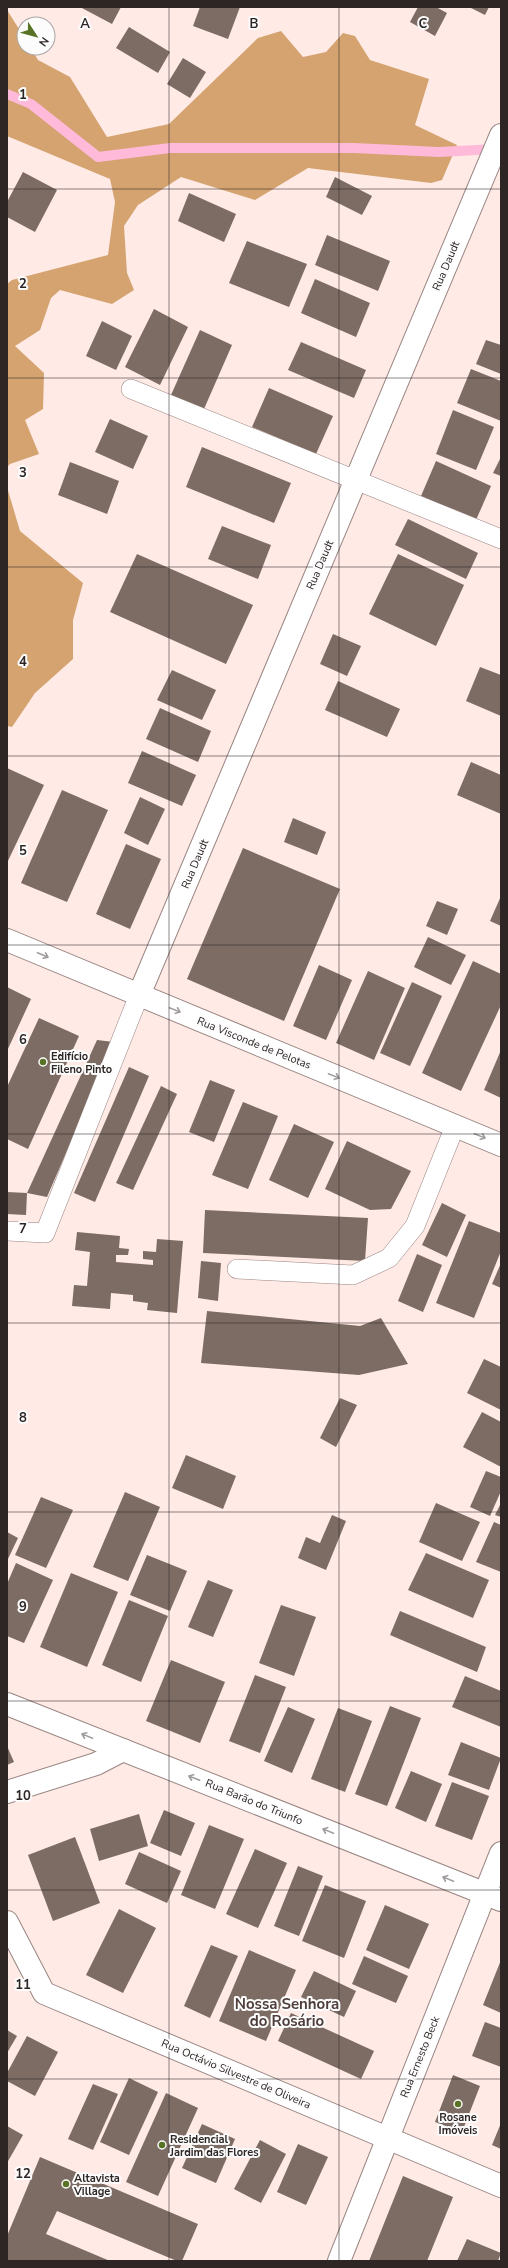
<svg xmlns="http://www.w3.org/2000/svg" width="508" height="2268" font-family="'Nunito Sans',sans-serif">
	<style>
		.forest { fill: #d4a36f }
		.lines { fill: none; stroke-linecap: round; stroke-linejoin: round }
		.stream { stroke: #ffb9d9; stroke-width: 10 }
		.building { fill: #7c6c64 }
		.lane-casing { stroke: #998683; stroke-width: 20 }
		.street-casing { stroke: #998683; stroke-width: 24 }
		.secondary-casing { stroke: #998683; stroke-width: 24 }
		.lane { stroke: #fff; stroke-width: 19 }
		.street { stroke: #fff; stroke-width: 22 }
		.secondary { stroke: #fff; stroke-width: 22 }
		.oneway { stroke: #a19d9d }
		.grid { fill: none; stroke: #2e2625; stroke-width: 1; stroke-opacity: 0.55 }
		.poi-dot { fill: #597326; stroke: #fcfcfc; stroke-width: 1.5 }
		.labels { text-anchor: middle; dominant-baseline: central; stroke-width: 4; stroke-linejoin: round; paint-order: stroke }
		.street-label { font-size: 11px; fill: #2e2625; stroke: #fcfcfc }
		.poi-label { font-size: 11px; font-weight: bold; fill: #2e2625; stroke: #fcfcfc; text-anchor: start }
		.district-label { font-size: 15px; font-weight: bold; fill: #4e3d3b; stroke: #fcfcfc }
		.grid-label { font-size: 13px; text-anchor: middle; font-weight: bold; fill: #2e2625; stroke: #fcfcfc; stroke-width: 4; stroke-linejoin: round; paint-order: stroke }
	</style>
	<rect width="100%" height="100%" fill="#ffeae6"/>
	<g class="forest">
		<polygon points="7,10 24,37 24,48 31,48 38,60 70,77 107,137 169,124 258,38 281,31 303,57 326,52 343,33 355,36 370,60 429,79 415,125 457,145 442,180 431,183 308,168 255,200 181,177 138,205 124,226 127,273 134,290 112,304 60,290 51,298 40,330 15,346 44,373 43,409 25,420 39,454 10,464 7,467 7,284 12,280 108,255 115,202 110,179 7,136"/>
		<polygon points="7,487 20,531 83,583 73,620 73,659 35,693 12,727 7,726"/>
	</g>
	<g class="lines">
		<polyline class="stream" points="7,94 31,104 98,157 170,148 354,148 439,152 496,149"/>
	</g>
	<g class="building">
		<polygon points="80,7 121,7 112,24"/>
		<polygon points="200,7 240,7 228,39 193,26"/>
		<polygon points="418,7 436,7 447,13 435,36 410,22"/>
		<polygon points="469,7 489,7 485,15"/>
		<polygon points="129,27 170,52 158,73 116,48"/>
		<polygon points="183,58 206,72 190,98 167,84"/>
		<polygon points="23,172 57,190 35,232 7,217 7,202"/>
		<polygon points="335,177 372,196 362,215 326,197"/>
		<polygon points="189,193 236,214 224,242 178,221"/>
		<polygon points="327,235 390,261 378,291 315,265"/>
		<polygon points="247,241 307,264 289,307 229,283"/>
		<polygon points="315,279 370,303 356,337 301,313"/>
		<polygon points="154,309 188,327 160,385 125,367"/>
		<polygon points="102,321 132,336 116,370 86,356"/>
		<polygon points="200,330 232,345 204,409 171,395"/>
		<polygon points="486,340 501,345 501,374 476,364"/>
		<polygon points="301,342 366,370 354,398 288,370"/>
		<polygon points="471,369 501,381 501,421 457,403"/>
		<polygon points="269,388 333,416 316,454 252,427"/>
		<polygon points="453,410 494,427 476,470 436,454"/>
		<polygon points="110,419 148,436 133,469 95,452"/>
		<polygon points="202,447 291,483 274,523 186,487"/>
		<polygon points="501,457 501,476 493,473"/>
		<polygon points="436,461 491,486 476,520 421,496"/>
		<polygon points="70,462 119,481 107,514 58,495"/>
		<polygon points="408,519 478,553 466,579 395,545"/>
		<polygon points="222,526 271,545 258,579 208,559"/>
		<polygon points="137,554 253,605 226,664 110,612"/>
		<polygon points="398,554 464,585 436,646 369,614"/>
		<polygon points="333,634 361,646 347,676 320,664"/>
		<polygon points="480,667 501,675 501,716 466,701"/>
		<polygon points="172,670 216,690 202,720 157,700"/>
		<polygon points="338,681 400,709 387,737 325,710"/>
		<polygon points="160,708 211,731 198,762 146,739"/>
		<polygon points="142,751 196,775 182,806 128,783"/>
		<polygon points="471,762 501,775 501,814 457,795"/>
		<polygon points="7,768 44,785 7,863"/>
		<polygon points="62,790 108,810 67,902 21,883"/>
		<polygon points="140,797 165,809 148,845 124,833"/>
		<polygon points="293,818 326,832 317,855 284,842"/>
		<polygon points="126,844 161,859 130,929 96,914"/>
		<polygon points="243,848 340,889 284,1021 187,979"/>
		<polygon points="501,896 501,926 490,921"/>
		<polygon points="437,901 458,909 447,935 426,926"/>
		<polygon points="428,937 466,955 451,985 414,967"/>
		<polygon points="473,961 501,974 501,1005 461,1091 422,1073"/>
		<polygon points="319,965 352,980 326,1040 293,1026"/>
		<polygon points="368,971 405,988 374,1060 336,1043"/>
		<polygon points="412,982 442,996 410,1066 380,1053"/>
		<polygon points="7,987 31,999 7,1051"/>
		<polygon points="39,1018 79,1036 28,1149 7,1139 7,1087"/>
		<polygon points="97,1040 114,1042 47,1197 27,1193"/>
		<polygon points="501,1050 501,1098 484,1090"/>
		<polygon points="129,1067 149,1076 95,1202 74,1193"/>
		<polygon points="210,1080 235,1090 214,1142 189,1132"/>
		<polygon points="161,1086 177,1094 133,1190 116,1183"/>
		<polygon points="243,1102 278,1116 248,1189 212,1175"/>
		<polygon points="294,1124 334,1142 308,1198 269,1180"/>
		<polygon points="347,1141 411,1171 391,1209 370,1210 325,1189"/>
		<polygon points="7,1192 27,1193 26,1215 7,1214"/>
		<polygon points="442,1203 466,1215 447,1257 422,1245"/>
		<polygon points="205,1210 368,1218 365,1261 203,1253"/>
		<polygon points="469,1221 501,1233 501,1251 474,1318 436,1303"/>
		<polygon points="77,1232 120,1236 119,1248 129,1249 128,1255 116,1255 116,1262 153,1265 153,1260 143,1259 143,1251 156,1252 157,1239 183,1241 177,1313 147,1310 148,1303 133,1301 133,1295 111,1293 110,1309 72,1306 74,1285 87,1286 90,1252 75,1250"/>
		<polygon points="417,1254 442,1265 423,1312 398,1301"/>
		<polygon points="201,1261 221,1263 218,1301 198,1298"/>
		<polygon points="501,1263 501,1288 492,1284"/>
		<polygon points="207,1311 360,1326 381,1318 408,1364 359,1375 201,1363"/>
		<polygon points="484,1359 501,1367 501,1410 467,1393"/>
		<polygon points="340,1398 357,1405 336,1447 320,1438"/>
		<polygon points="482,1412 501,1422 501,1467 463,1447"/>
		<polygon points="186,1455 236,1476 223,1509 172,1488"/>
		<polygon points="486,1471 501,1477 501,1491 490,1516 470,1507"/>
		<polygon points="125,1492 160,1507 128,1581 93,1567"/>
		<polygon points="41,1497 73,1510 46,1568 15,1555"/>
		<polygon points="436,1503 480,1522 462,1561 419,1542"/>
		<polygon points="501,1503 501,1517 495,1515"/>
		<polygon points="332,1515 346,1521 326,1570 298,1558 306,1537 320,1543"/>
		<polygon points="494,1522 501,1525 501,1572 476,1562"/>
		<polygon points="7,1532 18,1538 7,1561"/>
		<polygon points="426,1553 489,1580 473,1618 408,1590"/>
		<polygon points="147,1555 187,1571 170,1611 130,1595"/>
		<polygon points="16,1563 53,1580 24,1643 7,1636 7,1584"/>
		<polygon points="71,1573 118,1592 87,1667 40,1647"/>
		<polygon points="208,1580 233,1590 213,1637 188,1627"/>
		<polygon points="129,1600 168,1616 141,1682 102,1665"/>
		<polygon points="281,1605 316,1617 294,1676 259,1663"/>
		<polygon points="400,1611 486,1647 477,1672 390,1635"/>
		<polygon points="171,1660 225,1682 200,1743 146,1721"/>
		<polygon points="255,1675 286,1687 260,1753 229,1741"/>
		<polygon points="465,1676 501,1691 501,1727 452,1707"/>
		<polygon points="390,1706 421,1718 387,1806 355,1794"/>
		<polygon points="288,1707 315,1719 292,1773 264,1761"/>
		<polygon points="338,1708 372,1721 345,1792 311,1779"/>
		<polygon points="461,1742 501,1758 489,1790 448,1775"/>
		<polygon points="7,1746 14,1762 7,1765"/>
		<polygon points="411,1771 442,1784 426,1822 395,1808"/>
		<polygon points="452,1782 489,1796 472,1840 435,1826"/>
		<polygon points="164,1810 195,1823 181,1856 150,1843"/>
		<polygon points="139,1814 148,1846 99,1861 90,1829"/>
		<polygon points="209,1825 244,1839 215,1909 181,1895"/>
		<polygon points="75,1837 100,1903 53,1921 28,1855"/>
		<polygon points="255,1849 287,1863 258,1928 226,1914"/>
		<polygon points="139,1852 181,1871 167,1903 125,1884"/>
		<polygon points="298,1866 323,1876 299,1936 274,1926"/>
		<polygon points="325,1885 366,1901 344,1958 302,1941"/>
		<polygon points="385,1905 429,1924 409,1969 366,1950"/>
		<polygon points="119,1909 156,1928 123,1993 86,1975"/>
		<polygon points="211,1945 238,1956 210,2018 184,2006"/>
		<polygon points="249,1950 296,1970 266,2041 219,2021"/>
		<polygon points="364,1956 408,1976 396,2003 352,1984"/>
		<polygon points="501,1960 501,2013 483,2005"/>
		<polygon points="314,1971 356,1991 344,2017 301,1997"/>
		<polygon points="291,2013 374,2051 361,2079 278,2041"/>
		<polygon points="485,2022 501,2028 501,2067 472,2056"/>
		<polygon points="7,2030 17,2036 7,2053"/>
		<polygon points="27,2036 58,2052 35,2096 7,2081 7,2073"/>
		<polygon points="453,2075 480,2086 462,2132 435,2122"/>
		<polygon points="129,2078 158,2092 129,2155 100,2142"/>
		<polygon points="93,2084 118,2094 93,2150 68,2139"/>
		<polygon points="166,2093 198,2108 158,2196 126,2182"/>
		<polygon points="501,2123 501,2149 492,2145"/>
		<polygon points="202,2124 235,2139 216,2183 182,2168"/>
		<polygon points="7,2126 23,2135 7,2163"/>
		<polygon points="260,2140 286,2154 261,2203 234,2189"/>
		<polygon points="298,2144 328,2157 306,2205 277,2192"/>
		<polygon points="40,2157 198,2224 182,2261 177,2261 57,2211 46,2234 110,2261 7,2260 7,2236"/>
		<polygon points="403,2176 453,2197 427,2261 369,2261"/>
		<polygon points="467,2239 501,2253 498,2261 457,2261"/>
	</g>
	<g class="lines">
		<g class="lane-casing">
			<g id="lane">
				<polyline points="131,389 501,539"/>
				<polyline points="7,1231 45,1233 139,995"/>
				<polyline points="237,1269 353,1275 389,1258 415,1226 455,1126"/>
			</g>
		</g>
		<g class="street-casing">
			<g id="street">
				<polyline points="139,995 501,135"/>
				<polyline points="7,1922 44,1993 501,2186"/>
			</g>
		</g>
		<g class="secondary-casing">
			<g id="secondary">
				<polyline points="7,940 501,1145"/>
				<polyline points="7,1704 501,1900"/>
				<polyline points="7,1792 96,1764 123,1750"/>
				<polyline points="339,2261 501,1853"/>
			</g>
		</g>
		<use href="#lane" class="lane"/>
		<use href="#street" class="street"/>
		<use href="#secondary" class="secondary"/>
	</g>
	<defs><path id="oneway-shaft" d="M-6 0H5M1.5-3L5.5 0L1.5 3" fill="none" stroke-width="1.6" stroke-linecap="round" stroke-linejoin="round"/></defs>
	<g class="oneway">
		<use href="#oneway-shaft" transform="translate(43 955) rotate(23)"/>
		<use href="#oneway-shaft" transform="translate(175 1010) rotate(22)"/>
		<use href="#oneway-shaft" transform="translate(334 1076) rotate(22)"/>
		<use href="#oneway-shaft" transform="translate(480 1136) rotate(22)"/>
		<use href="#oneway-shaft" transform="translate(87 1736) rotate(-158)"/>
		<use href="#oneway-shaft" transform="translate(194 1778) rotate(-159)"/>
		<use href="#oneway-shaft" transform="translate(328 1831) rotate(-158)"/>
		<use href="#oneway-shaft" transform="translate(448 1879) rotate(-158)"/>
	</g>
	<path class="grid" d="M169,7V2261M339,7V2261M7,189H501M7,378H501M7,567H501M7,756H501M7,945H501M7,1134H501M7,1323H501M7,1512H501M7,1701H501M7,1890H501M7,2079H501"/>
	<g class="poi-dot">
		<circle cx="43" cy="1062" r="4"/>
		<circle cx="458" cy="2104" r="4"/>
		<circle cx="162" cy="2145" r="4"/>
		<circle cx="66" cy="2184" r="4"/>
	</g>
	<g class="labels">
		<g class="street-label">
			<text transform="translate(446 266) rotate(-67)">Rua Daudt</text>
			<text transform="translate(320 565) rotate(-67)">Rua Daudt</text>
			<text transform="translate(195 864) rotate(-67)">Rua Daudt</text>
			<text transform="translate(254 1043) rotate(22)">Rua Visconde de Pelotas</text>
			<text transform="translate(254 1802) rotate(22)">Rua Barão do Triunfo</text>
			<text transform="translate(420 2057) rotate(-68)">Rua Ernesto Beck</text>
			<text transform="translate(236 2074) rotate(23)">Rua Octávio Silvestre de Oliveira</text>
		</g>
		<g class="poi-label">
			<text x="51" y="1056">Edifício<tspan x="51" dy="13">Fileno Pinto</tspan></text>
			<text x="458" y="2117" text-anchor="middle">Rosane<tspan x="458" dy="13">Imóveis</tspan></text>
			<text x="170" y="2139">Residencial<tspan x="170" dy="13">Jardim das Flores</tspan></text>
			<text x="74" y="2178">Altavista<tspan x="74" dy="13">Village</tspan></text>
		</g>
		<g class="district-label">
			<text x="287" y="2004">Nossa Senhora<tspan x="287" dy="17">do Rosário</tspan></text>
		</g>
	</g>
	<g class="grid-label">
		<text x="85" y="28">A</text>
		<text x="254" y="28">B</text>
		<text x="423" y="28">C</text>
		<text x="23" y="99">1</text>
		<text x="23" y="288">2</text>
		<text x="23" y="477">3</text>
		<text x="23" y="666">4</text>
		<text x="23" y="855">5</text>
		<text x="23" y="1044">6</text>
		<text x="23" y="1233">7</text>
		<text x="23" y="1422">8</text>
		<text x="23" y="1611">9</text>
		<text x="23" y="1800">10</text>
		<text x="23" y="1989">11</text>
		<text x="23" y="2178">12</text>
	</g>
	<rect width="508" height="2268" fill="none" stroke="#2e2625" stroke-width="16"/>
	<g transform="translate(36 36) rotate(126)"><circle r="19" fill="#fcfcfc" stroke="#aaa6a6"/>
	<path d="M0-3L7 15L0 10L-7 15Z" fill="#597326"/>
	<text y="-6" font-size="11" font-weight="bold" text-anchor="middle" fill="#2e2625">N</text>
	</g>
</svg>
